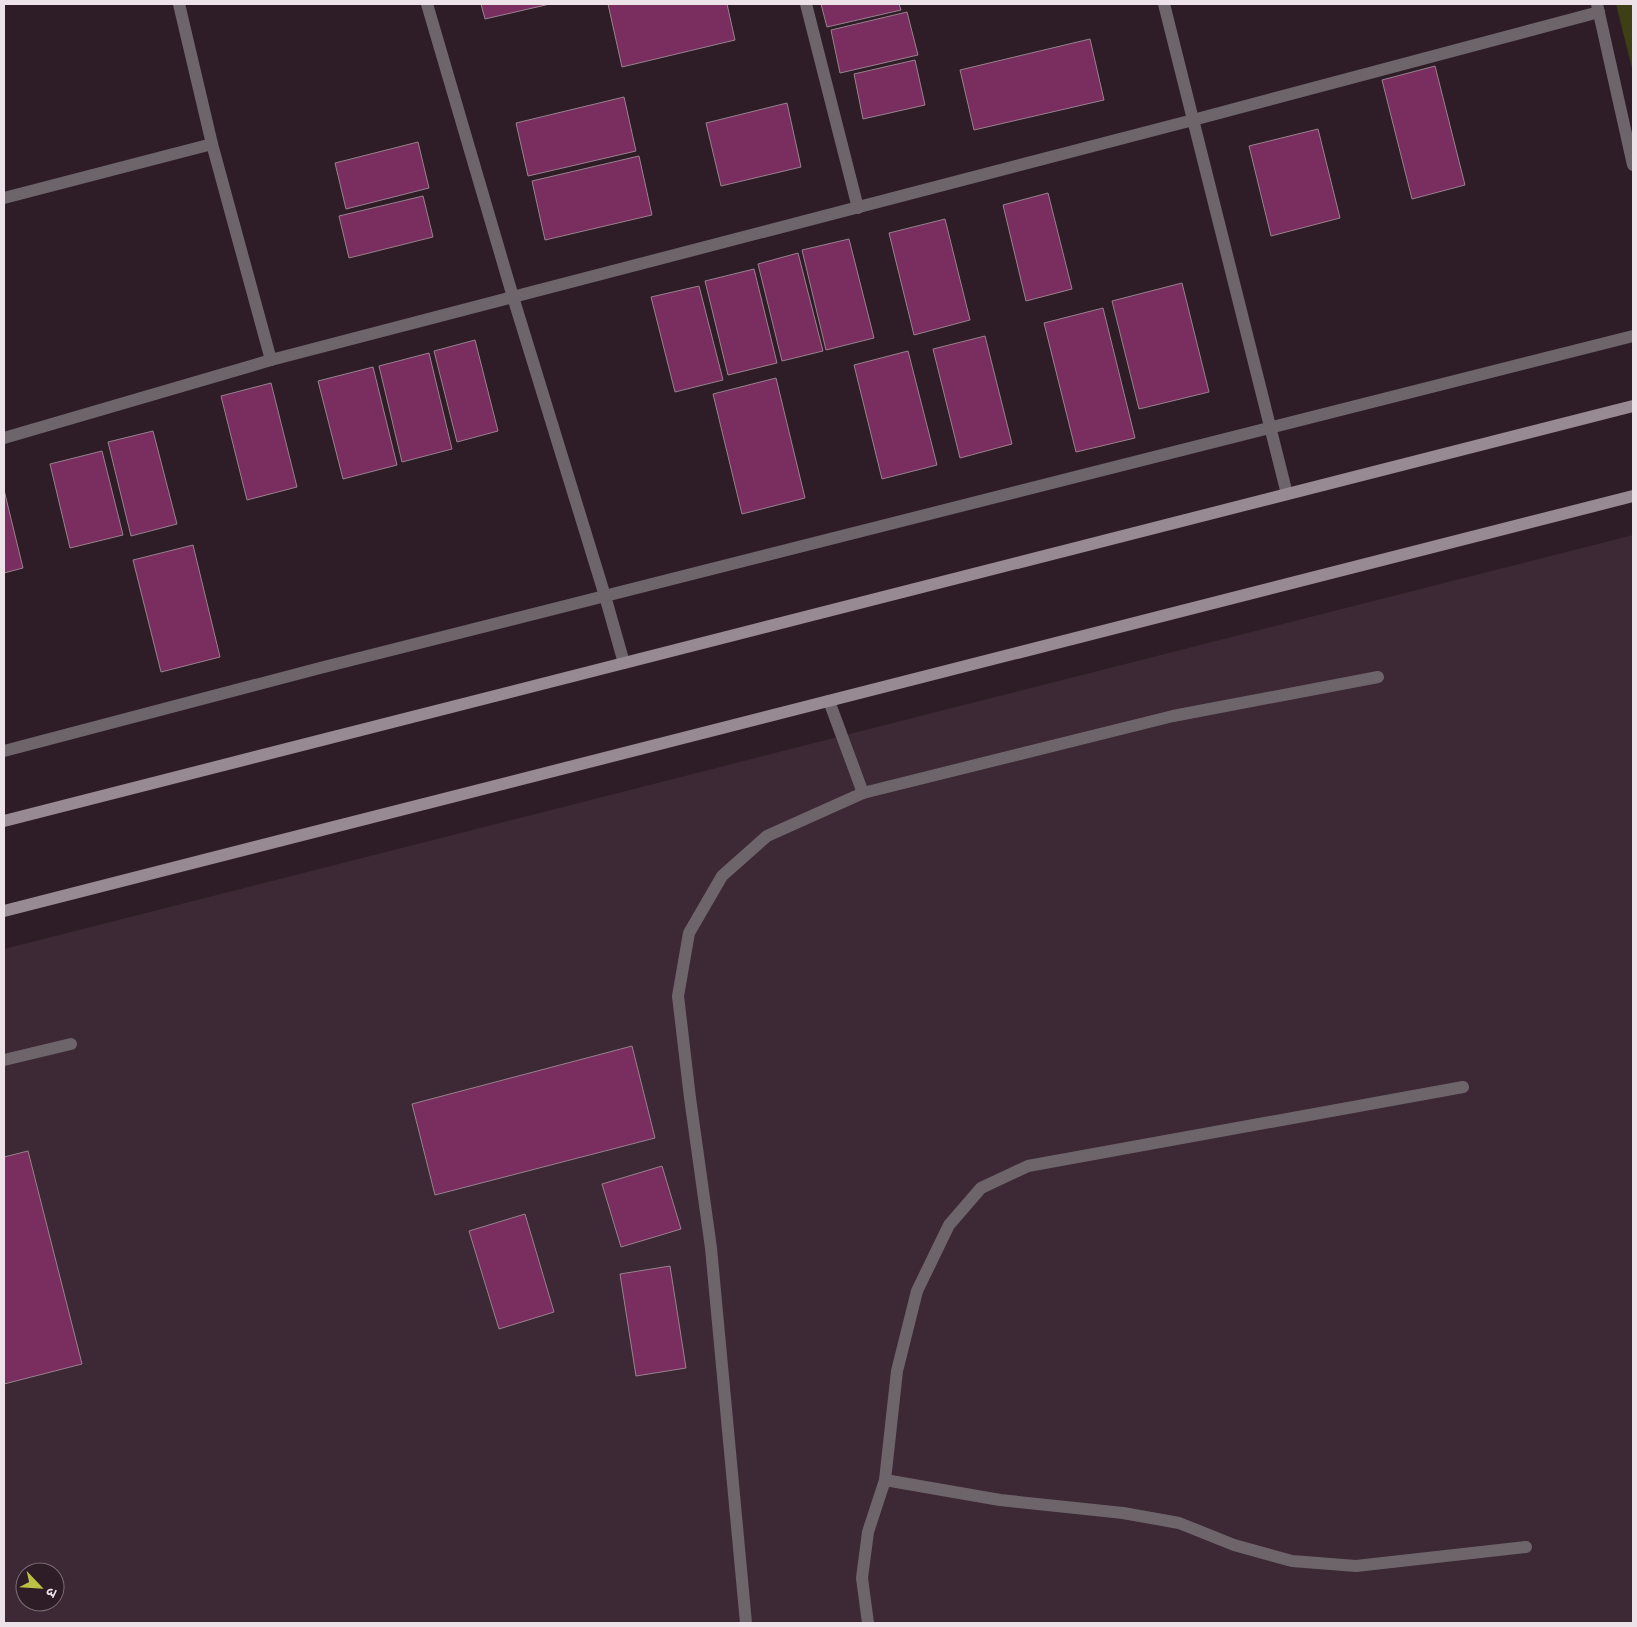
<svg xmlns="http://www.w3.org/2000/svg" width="1637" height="1627" font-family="Commissioner,'Noto Sans Devanagari',sans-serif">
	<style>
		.built { fill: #3d2835; fill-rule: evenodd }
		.green { fill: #3e3f15 }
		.building { fill: #7a2e5f; stroke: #97828d }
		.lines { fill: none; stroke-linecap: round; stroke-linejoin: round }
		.service { stroke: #6e656a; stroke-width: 12 }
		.minor { stroke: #6e656a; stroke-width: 12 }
		.tertiary { stroke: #6e656a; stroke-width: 12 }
		.secondary { stroke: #988a92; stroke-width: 12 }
	</style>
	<rect width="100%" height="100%" fill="#2e1d27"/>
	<path class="built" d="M1633,535V1623H4V949ZM25,1572H55V1602H25Z"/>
	<polygon class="green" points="1616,4 1633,4 1633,72"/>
	<g class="building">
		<polygon points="481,4 550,4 485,19"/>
		<polygon points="608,4 727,4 735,40 622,67"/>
		<polygon points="821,4 899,4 901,10 827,27"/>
		<polygon points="907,12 918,55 840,73 831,30"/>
		<polygon points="1090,39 1104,100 974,130 960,70"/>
		<polygon points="915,60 925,105 863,119 854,74"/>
		<polygon points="1435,66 1465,185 1412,199 1382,80"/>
		<polygon points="624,97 636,151 528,176 516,123"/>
		<polygon points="787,103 801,167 721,186 706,123"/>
		<polygon points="1318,129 1340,218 1271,236 1249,146"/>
		<polygon points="418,142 429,188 346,209 335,163"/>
		<polygon points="639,156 652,215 545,240 532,181"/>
		<polygon points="1048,193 1072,289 1026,301 1003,205"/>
		<polygon points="423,196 433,237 349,258 339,216"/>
		<polygon points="945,219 970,320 914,335 889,233"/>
		<polygon points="849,239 874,338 826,350 802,250"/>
		<polygon points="798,253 823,351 782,361 758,264"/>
		<polygon points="754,269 777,363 728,375 705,281"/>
		<polygon points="1182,283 1209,392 1139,409 1112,301"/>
		<polygon points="699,286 723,380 675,392 651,297"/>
		<polygon points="1103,308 1135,438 1076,452 1044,323"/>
		<polygon points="985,336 1012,444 960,458 933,349"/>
		<polygon points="475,340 498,431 457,442 434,351"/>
		<polygon points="908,351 937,465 882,479 854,365"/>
		<polygon points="429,353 452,449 402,462 379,366"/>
		<polygon points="373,367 397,465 343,479 318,381"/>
		<polygon points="776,378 805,498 742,514 713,394"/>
		<polygon points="271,383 297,487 247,500 221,396"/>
		<polygon points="153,431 177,524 131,536 108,442"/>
		<polygon points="102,451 123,535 70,548 50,464"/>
		<polygon points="4,490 23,568 4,573"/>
		<polygon points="193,545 220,657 161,672 133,560"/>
		<polygon points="632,1046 655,1138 435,1195 412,1104"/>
		<polygon points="28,1151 82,1364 4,1384 4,1157"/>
		<polygon points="662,1166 681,1229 621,1247 602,1184"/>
		<polygon points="525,1214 554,1312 499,1329 469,1231"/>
		<polygon points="670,1266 686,1368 636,1376 620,1274"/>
	</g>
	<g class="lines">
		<g class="service">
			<polyline points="829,701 863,793"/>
			<polyline points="4,1060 71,1044"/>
			<polyline points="885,1480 1000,1500 1123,1513 1179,1523 1234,1545 1292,1561 1356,1566 1526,1547"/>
			<polyline points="746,1623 711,1248 690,1098 678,996 689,933 722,876 767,836 863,793 1173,716 1378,677"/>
			<polyline points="868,1623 862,1578 868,1532 885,1480 897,1371 917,1291 949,1225 981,1188 1028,1166 1463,1087"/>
		</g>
		<g class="minor">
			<polyline points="179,4 212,144 271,360"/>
			<polyline points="427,4 513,297 605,596 624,663"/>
			<polyline points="806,4 858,208"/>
			<polyline points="1164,4 1287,494"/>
			<polyline points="1597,4 1633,165"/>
			<polyline points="4,198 212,144"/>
			<polyline points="4,438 271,360 1193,120 1599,12"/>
		</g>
		<polyline class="tertiary" points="4,751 320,668 1633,336"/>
		<g class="secondary">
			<polyline points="4,821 1633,406"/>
			<polyline points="4,911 1633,496"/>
		</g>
	</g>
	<rect width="1637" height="1627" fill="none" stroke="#eee2e9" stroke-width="10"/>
	<g transform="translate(40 1587) rotate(115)"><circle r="24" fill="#2e1d27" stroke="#7b6c75"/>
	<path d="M0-4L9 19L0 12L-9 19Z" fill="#bcbf43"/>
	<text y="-8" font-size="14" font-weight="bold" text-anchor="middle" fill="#eee2e9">उ</text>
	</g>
</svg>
